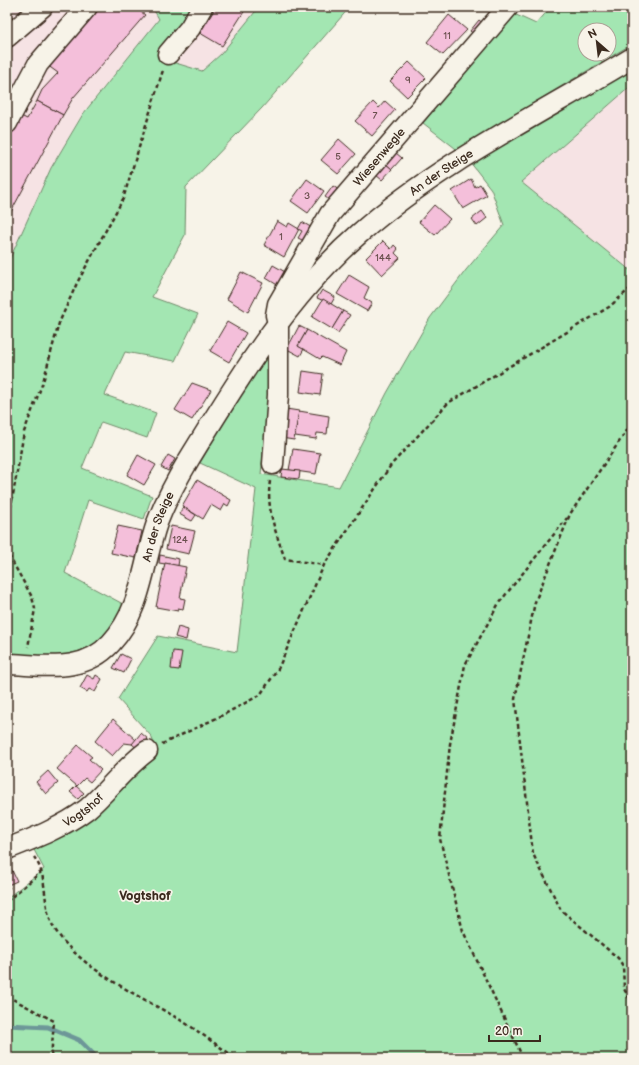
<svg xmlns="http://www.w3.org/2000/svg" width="639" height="1065" font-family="'Balsamiq Sans',sans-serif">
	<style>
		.built { fill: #f6e3e4 }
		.green { fill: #a3e6b2; stroke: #6f8868; fill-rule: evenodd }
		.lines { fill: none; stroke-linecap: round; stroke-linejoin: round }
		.stream { stroke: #6d9798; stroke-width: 5 }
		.building { fill: #f4bfda; stroke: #3b2a1e }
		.minor-casing { stroke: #3b2a1e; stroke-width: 23 }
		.path { stroke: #3b2a1e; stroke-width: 2.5; stroke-dasharray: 4 3; stroke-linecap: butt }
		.minor { stroke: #f7f3e8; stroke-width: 20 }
		.labels { text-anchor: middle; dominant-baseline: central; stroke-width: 3.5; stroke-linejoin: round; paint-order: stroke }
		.number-label { font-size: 10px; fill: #694f4d }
		.street-label { font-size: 12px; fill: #3b2a1e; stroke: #f7f3e8 }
		.neighbourhood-label { font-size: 13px; font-weight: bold; fill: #3b2a1e; stroke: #f7f3e8 }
	</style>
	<rect width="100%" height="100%" fill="#f7f3e8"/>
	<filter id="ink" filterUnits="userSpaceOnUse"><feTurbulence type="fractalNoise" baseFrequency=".025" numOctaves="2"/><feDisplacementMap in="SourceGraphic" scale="8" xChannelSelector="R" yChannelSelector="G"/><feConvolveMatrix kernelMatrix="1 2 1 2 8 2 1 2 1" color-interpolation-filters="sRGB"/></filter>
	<g filter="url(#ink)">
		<g class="built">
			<polygon points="8,7 149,7 155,12 159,19 82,114 51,168 7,265 7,8"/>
			<polygon points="190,7 259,7 221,54 202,71 159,58"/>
			<polygon points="632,85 632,270 631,272 521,182"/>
		</g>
		<g class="green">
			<path d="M149,7H190L159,58L202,71L221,54L259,7H350L262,108L186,187L185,235L152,297L198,314L175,361L125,352L105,395L156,413L147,438L101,422L82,468L152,496L144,519L88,500L65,573L123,604C121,611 119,620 115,627C103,648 66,656 44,658C32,659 19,656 7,655V265L51,168L83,114L159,19L155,12Z"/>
			<path d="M551,7H632V44L510,117L460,152L423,123L514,14L536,24ZM585,30H609V54H585Z"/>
			<polygon points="632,69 632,85 521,182 631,271 632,270 632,1058 7,1058 7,898 44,869 32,846 157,751 151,736 118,699 158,636 237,652 256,489 200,463 270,343 272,368 261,474 339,487 387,393 430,318 466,270 504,225 491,189 470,162"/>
		</g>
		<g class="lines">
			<polyline class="stream" points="7,1025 48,1027 79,1040 97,1058"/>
		</g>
		<g class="building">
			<polygon points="97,7 135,7 145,15 73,98 63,115 37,101 42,90 58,73 47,65"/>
			<polygon points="216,7 247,7 222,46 200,33"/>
			<polygon points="449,15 467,30 443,55 427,42"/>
			<polygon points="479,20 485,25 476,36 470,31"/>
			<polygon points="409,62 426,78 407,97 390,81"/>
			<polygon points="37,101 63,115 7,219 7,137 19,115 27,119"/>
			<polygon points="385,101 395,110 372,136 355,121 373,102 379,108"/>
			<polygon points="339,139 356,154 338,174 321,160"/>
			<polygon points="396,153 402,158 392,169 386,164"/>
			<polygon points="386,164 392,169 382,180 376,175"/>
			<polygon points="307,179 324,191 308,213 291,201"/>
			<polygon points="471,179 475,187 480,184 487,195 463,209 452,191"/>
			<polygon points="333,186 339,190 331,201 325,197"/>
			<polygon points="434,205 450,219 435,235 419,222"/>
			<polygon points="482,211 487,218 477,226 472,219"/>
			<polygon points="277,221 287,227 289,223 299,229 284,257 264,245"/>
			<polygon points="302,222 314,229 306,242 298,238 302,231 298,229"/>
			<polygon points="383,241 391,249 394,245 398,249 395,253 400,258 382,275 366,258"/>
			<polygon points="273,265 287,273 279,286 266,278"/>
			<polygon points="241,272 263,283 248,312 227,299"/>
			<polygon points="349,275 369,287 364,298 372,303 367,311 337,294"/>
			<polygon points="322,290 335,297 331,304 317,298"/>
			<polygon points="323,299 343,311 332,329 312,317"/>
			<polygon points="343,311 350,315 338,333 332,329"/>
			<polygon points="227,322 246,333 229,362 210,351"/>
			<polygon points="299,326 307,330 298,346 304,349 300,356 287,349"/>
			<polygon points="307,330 346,352 340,365 322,357 320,359 298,346"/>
			<polygon points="303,371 323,374 320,395 300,392"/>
			<polygon points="192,383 211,390 192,420 175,410"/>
			<polygon points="286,409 299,411 294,440 281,438"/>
			<polygon points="299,411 329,416 327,434 317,433 316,439 295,436"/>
			<polygon points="293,449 320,453 316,474 289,470"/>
			<polygon points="138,455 156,465 144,485 127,475"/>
			<polygon points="168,455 175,459 168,471 161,467"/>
			<polygon points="282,469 300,471 299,479 281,477"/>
			<polygon points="197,480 231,500 228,506 225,504 221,511 211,505 203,519 182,506"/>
			<polygon points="183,507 196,515 192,521 179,514"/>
			<polygon points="118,526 142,531 136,558 111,553"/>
			<polygon points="171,526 195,531 189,554 166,549"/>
			<polygon points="160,555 179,559 178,566 159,563"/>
			<polygon points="165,563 186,567 180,598 185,599 183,609 178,608 178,611 156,607"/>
			<polygon points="178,627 188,630 186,640 175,637"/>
			<polygon points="173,651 182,652 179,670 171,669"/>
			<polygon points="121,654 131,659 124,673 113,668"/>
			<polygon points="87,675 94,679 96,675 102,679 95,692 89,689 87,692 80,688"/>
			<polygon points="113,719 136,740 132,744 124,743 112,756 95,741"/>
			<polygon points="141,733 148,739 139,750 132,744"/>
			<polygon points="78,745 92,757 89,759 101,770 90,782 85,778 77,786 57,769"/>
			<polygon points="48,771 58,783 46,794 36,782"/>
			<polygon points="76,786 84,793 78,799 70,792"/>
			<polygon points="7,860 17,881 8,885 10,888 7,889"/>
		</g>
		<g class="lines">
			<g class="minor-casing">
				<g id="minor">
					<polyline points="7,37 42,7"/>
					<polyline points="168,54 190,28 202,7"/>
					<polyline points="7,123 38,64 87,7"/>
					<path id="s1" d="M273,464L278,395V323L276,315L278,304L330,214L508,7"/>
					<path id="s2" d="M7,664C44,665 83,674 111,643C142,610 143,563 157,523C165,502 176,481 188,461C237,381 288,296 360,233C441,162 540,114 632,58"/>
					<path id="s3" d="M7,849C35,838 63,827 87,809C108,791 124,768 147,751"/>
				</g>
			</g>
			<g class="path">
				<polyline points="632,423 570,514 535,602 515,699 533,854 561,910 618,958 623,966 624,989 632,1003"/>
				<path d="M270,481C266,509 276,533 285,559L324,565"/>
				<polyline points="7,529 24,432 43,382 59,323 77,283 123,199 163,70"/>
				<polyline points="7,549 8,554 32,597 35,609 28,647"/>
				<polyline points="162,744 221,716 260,695 278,669 324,565 391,465 448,403 609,307 632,287"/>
				<path d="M34,857C50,878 40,907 56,931C81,969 138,995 177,1018C196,1029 213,1043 232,1055"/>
				<polyline points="7,901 41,872"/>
				<polyline points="7,996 54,1021 51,1058"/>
				<polyline points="523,1058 463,931 440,839 450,744 465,665 499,603 567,518"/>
			</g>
			<use href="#minor" class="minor"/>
		</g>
	</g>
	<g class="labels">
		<g class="number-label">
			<text x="447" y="36">11</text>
			<text x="408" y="80">9</text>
			<text x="375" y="116">7</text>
			<text x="338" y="157">5</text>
			<text x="307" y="196">3</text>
			<text x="281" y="237">1</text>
			<text x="383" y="258">144</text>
			<text x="180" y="540">124</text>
		</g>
		<g class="street-label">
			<text stroke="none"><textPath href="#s1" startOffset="340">Wiesenwegle</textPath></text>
			<text stroke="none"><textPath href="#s2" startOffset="698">An der Steige</textPath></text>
			<text stroke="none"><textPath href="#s2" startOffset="237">An der Steige</textPath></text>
			<text stroke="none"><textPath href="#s3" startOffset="86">Vogtshof</textPath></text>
		</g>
		<g class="neighbourhood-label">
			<text x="145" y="896">Vogtshof</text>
		</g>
	</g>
	<rect width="639" height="1065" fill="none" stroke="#f7f3e8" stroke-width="24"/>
	<rect x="12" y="12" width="615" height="1041" fill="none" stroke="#3b2a1e" stroke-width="1.5" filter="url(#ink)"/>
	<g transform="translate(597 42) rotate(332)"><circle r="19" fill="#f7f3e8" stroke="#aca397"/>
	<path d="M0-3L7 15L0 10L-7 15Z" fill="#3b2a1e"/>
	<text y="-6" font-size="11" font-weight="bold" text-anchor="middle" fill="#3b2a1e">N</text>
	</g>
	<path d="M489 1035v6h51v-6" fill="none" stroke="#3b2a1e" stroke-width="2"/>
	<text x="495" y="1035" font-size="12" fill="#3b2a1e" stroke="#f7f3e8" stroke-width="3" paint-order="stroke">20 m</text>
</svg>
